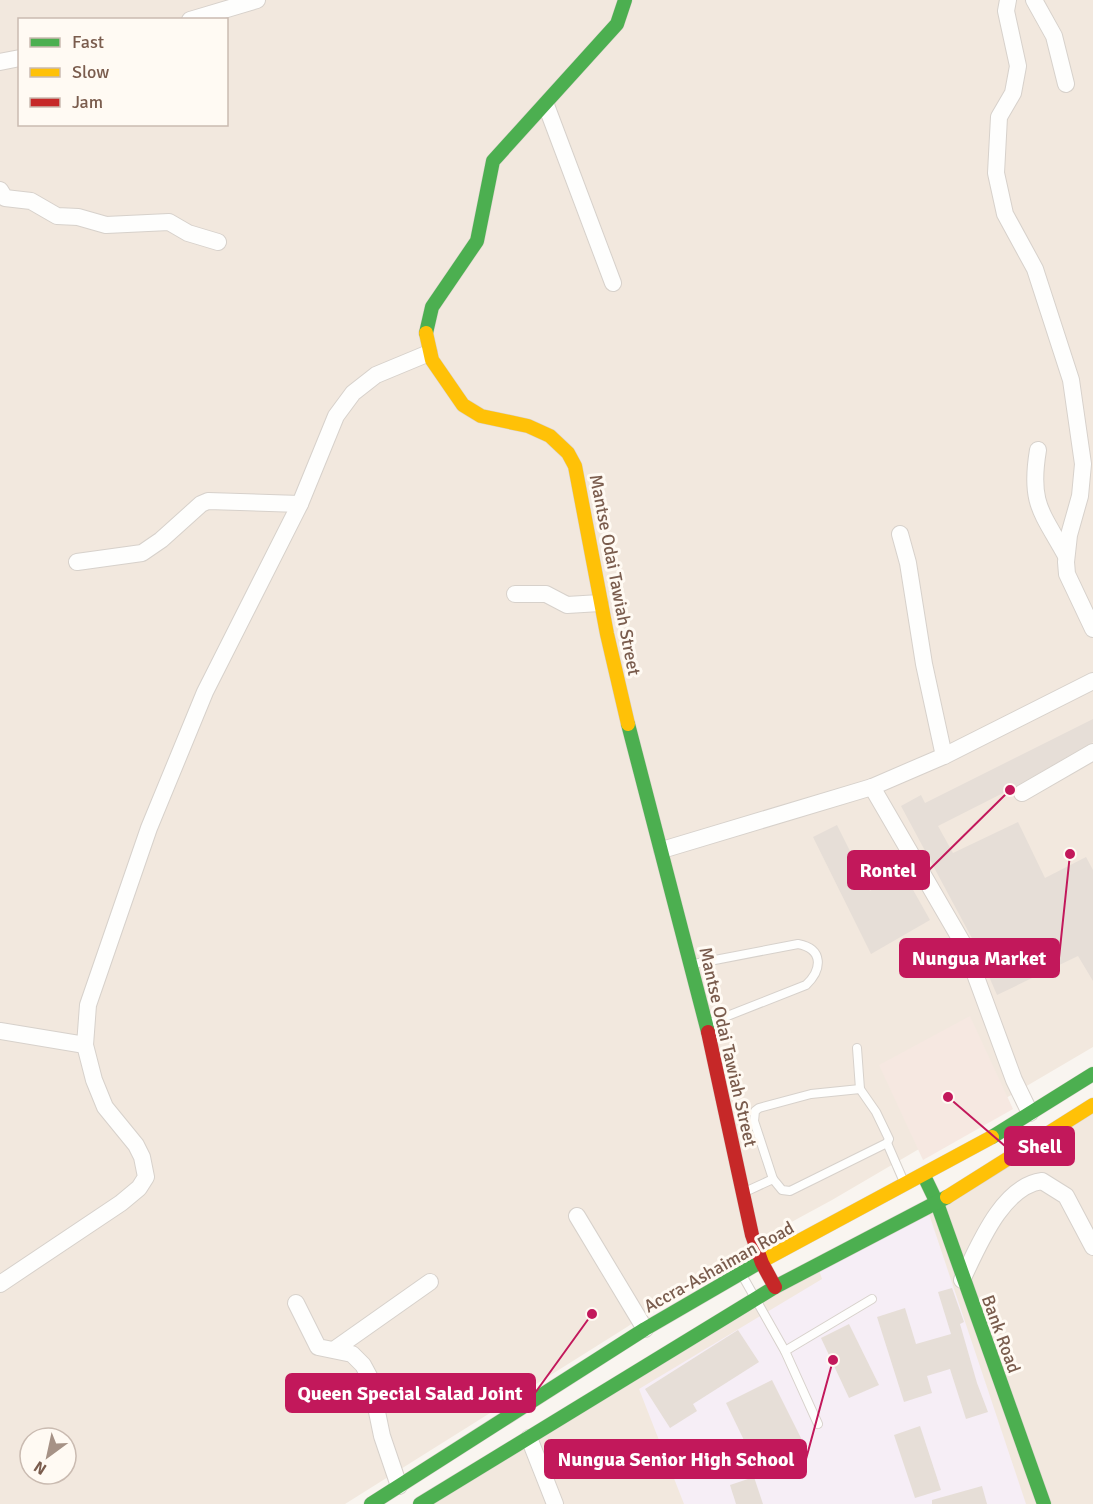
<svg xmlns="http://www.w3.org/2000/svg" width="1093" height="1504" font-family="Signika,sans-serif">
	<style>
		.residential { fill: #f2e8de; fill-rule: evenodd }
		.commercial { fill: #f6e8e1 }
		.education { fill: #f6eef6 }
		.building { fill: #e6ded7 }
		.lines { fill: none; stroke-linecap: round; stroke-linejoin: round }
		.lane-casing { stroke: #d7d1cb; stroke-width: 10 }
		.street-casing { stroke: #d7d1cb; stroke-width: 18 }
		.fast-casing { stroke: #d9d2cb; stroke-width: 15 }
		.slow-casing { stroke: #d9d2cb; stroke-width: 15 }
		.jam-casing { stroke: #d9d2cb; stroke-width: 15 }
		.lane { stroke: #fefefd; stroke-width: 8 }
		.street { stroke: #fefefd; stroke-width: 16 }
		.fast { stroke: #4caf50; stroke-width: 14 }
		.slow { stroke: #ffc107; stroke-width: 14 }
		.jam { stroke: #c62828; stroke-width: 14 }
		.labels { text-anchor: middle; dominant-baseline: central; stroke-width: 6; stroke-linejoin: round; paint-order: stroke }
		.street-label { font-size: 18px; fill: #7a5c4d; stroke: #fffaf3 }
		.leader { fill: none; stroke: #c2185b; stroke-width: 2 }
		.callout-dot { fill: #c2185b; stroke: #fffaf3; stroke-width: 2 }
		.callout { fill: #c2185b; stroke: #c2185b; stroke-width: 2 }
		.callout-label { font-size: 20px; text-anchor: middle; font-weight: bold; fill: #fff }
	</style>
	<rect width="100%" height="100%" fill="#f9f5f0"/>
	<g class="residential">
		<path d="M0,0H1093V1047L832,1200L731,1255L627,1327L345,1504H0ZM20,20H226V124H20ZM30,1438H66V1474H30Z"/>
		<polygon points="1093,1104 1093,1504 430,1504"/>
	</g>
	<polygon class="commercial" points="970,1016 1013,1109 923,1160 879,1065"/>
	<polygon class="education" points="929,1214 1026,1504 684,1504 639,1389 822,1279 819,1270"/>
	<g class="building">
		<polygon points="1093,719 1093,742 1013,788 938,826 953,853 1018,822 1045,878 1086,857 1093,870 1093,981 1078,956 997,995 974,942 901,806 921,795 925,803"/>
		<polygon points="837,825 870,891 903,872 930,920 871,954 813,837"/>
		<polygon points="952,1288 964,1322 960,1324 977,1383 988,1412 966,1419 950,1369 927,1376 932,1393 904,1402 877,1317 905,1308 916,1344 951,1334 938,1292"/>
		<polygon points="849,1324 879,1385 849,1398 821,1338"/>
		<polygon points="738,1330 759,1362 693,1404 697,1411 670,1428 645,1389"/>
		<polygon points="772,1380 802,1440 755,1463 726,1403"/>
		<polygon points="920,1426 941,1490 915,1498 894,1435"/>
		<polygon points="754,1477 763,1504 736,1504 730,1485"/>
		<polygon points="982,1486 987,1504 932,1504 932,1500"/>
	</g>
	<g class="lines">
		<g class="lane-casing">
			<g id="lane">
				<path d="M694,964L798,944C824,949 822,970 806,985L707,1024"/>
				<polyline points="857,1048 860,1089"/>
				<polyline points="773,1179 754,1121 755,1111 759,1108 811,1094 860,1089 876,1112 889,1139 887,1143"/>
				<polyline points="747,1191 773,1179 782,1190 790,1191 887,1143 904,1182"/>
				<polyline points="742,1275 785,1351 818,1424"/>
				<polyline points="785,1351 872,1299"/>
			</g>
		</g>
		<g class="street-casing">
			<g id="street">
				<polyline points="1008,0 1006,11 1018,66 1013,93 999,117 996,173 1005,214 1035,269 1071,380 1083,464 1080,496 1069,535 1066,562 1067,574 1093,629"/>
				<polyline points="1034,0 1054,36 1066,84"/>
				<polyline points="190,20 257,0"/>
				<polyline points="0,62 20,58"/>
				<polyline points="546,105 613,283"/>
				<polyline points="0,190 5,198 31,201 57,216 78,217 106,225 169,222 188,233 218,242"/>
				<path d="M1038,450C1029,504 1042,512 1066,556"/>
				<polyline points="900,534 908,563 924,664 944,756"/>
				<polyline points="77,562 142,553 161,540 201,504 208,501 300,504"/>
				<polyline points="515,594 546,594 567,605 600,603"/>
				<polyline points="872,787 965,947 1014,1080 1030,1113"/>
				<polyline points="1022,793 1093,752"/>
				<polyline points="662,850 872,787 944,756 1093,681"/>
				<polyline points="0,1031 85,1045"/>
				<polyline points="577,1216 645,1329"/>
				<path d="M962,1280C978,1247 1002,1186 1042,1181L1066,1196L1093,1247"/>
				<polyline points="0,1284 121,1203 139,1188 146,1177 142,1157 136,1145 105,1107 94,1080 85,1045 88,1005 149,828 205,692 300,504 336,416 353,393 376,375 429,353"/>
				<polyline points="296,1303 318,1347 352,1354 363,1365 370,1378 382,1436 399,1486"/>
				<polyline points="335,1349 430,1282"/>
				<polyline points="529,1438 555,1504"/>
			</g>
		</g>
		<g class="fast-casing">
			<g id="fast">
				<polyline points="426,333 432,307 477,241 493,161 617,24 625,0"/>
				<polyline points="628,724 708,1032"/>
				<polyline points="992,1137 1093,1074"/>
				<polyline points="924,1176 937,1203 1044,1504"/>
				<polyline points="371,1504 645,1329 762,1261"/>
				<polyline points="420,1504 775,1287 947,1197"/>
			</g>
		</g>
		<g class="slow-casing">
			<g id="slow">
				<polyline points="426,333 432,360 463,405 481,416 528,426 550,436 568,453 575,466 607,634 628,724"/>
				<polyline points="947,1197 1093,1105"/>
				<polyline points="762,1261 992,1137"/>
			</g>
		</g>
		<g class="jam-casing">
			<polyline id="jam" points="708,1032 752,1235 762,1263 775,1287"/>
		</g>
		<use href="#lane" class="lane"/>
		<use href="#street" class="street"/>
		<use href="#fast" class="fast"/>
		<use href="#slow" class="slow"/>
		<use href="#jam" class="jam"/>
	</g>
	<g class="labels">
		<g class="street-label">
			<text transform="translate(615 575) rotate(79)">Mantse Odai Tawiah Street</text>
			<text transform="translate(728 1047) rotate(77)">Mantse Odai Tawiah Street</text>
			<text transform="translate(719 1267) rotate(-29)">Accra-Ashaiman Road</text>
			<text transform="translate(1001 1334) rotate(70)">Bank Road</text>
		</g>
	</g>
	<path class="leader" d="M1010 790L929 870M1070 854L1059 958M948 1097L1005 1146M592 1314L535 1393M833 1360L806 1459"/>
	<g class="callout-dot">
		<circle cx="1010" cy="790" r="6"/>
		<circle cx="1070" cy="854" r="6"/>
		<circle cx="948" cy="1097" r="6"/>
		<circle cx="592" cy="1314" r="6"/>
		<circle cx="833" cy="1360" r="6"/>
	</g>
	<g class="callout">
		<rect x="848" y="851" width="81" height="38" rx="6"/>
		<rect x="900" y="939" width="159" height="38" rx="6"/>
		<rect x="1005" y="1127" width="69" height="38" rx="6"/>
		<rect x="286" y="1374" width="249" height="38" rx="6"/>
		<rect x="545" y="1440" width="261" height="38" rx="6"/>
	</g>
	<g class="callout-label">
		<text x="888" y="877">Rontel</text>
		<text x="979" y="965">Nungua Market</text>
		<text x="1040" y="1153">Shell</text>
		<text x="410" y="1400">Queen Special Salad Joint</text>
		<text x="676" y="1466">Nungua Senior High School</text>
	</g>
	<rect x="18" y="18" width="210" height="108" fill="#fffaf3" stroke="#cabbb1" stroke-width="1.5"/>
	<rect x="30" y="38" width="30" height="9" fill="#4caf50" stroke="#cabbb1" stroke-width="1.5"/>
	<text x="72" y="48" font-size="18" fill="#7a5c4d">Fast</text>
	<rect x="30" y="68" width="30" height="9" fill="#ffc107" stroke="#cabbb1" stroke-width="1.5"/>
	<text x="72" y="78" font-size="18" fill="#7a5c4d">Slow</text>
	<rect x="30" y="98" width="30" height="9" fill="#c62828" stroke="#cabbb1" stroke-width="1.5"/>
	<text x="72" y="108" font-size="18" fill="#7a5c4d">Jam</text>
	<g transform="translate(48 1456) rotate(213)"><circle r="28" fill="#fffaf3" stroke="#cabbb1" stroke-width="1.5"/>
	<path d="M0-4.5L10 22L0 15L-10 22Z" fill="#a69286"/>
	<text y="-9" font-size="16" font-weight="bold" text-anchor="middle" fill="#7a5c4d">N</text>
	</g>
</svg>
